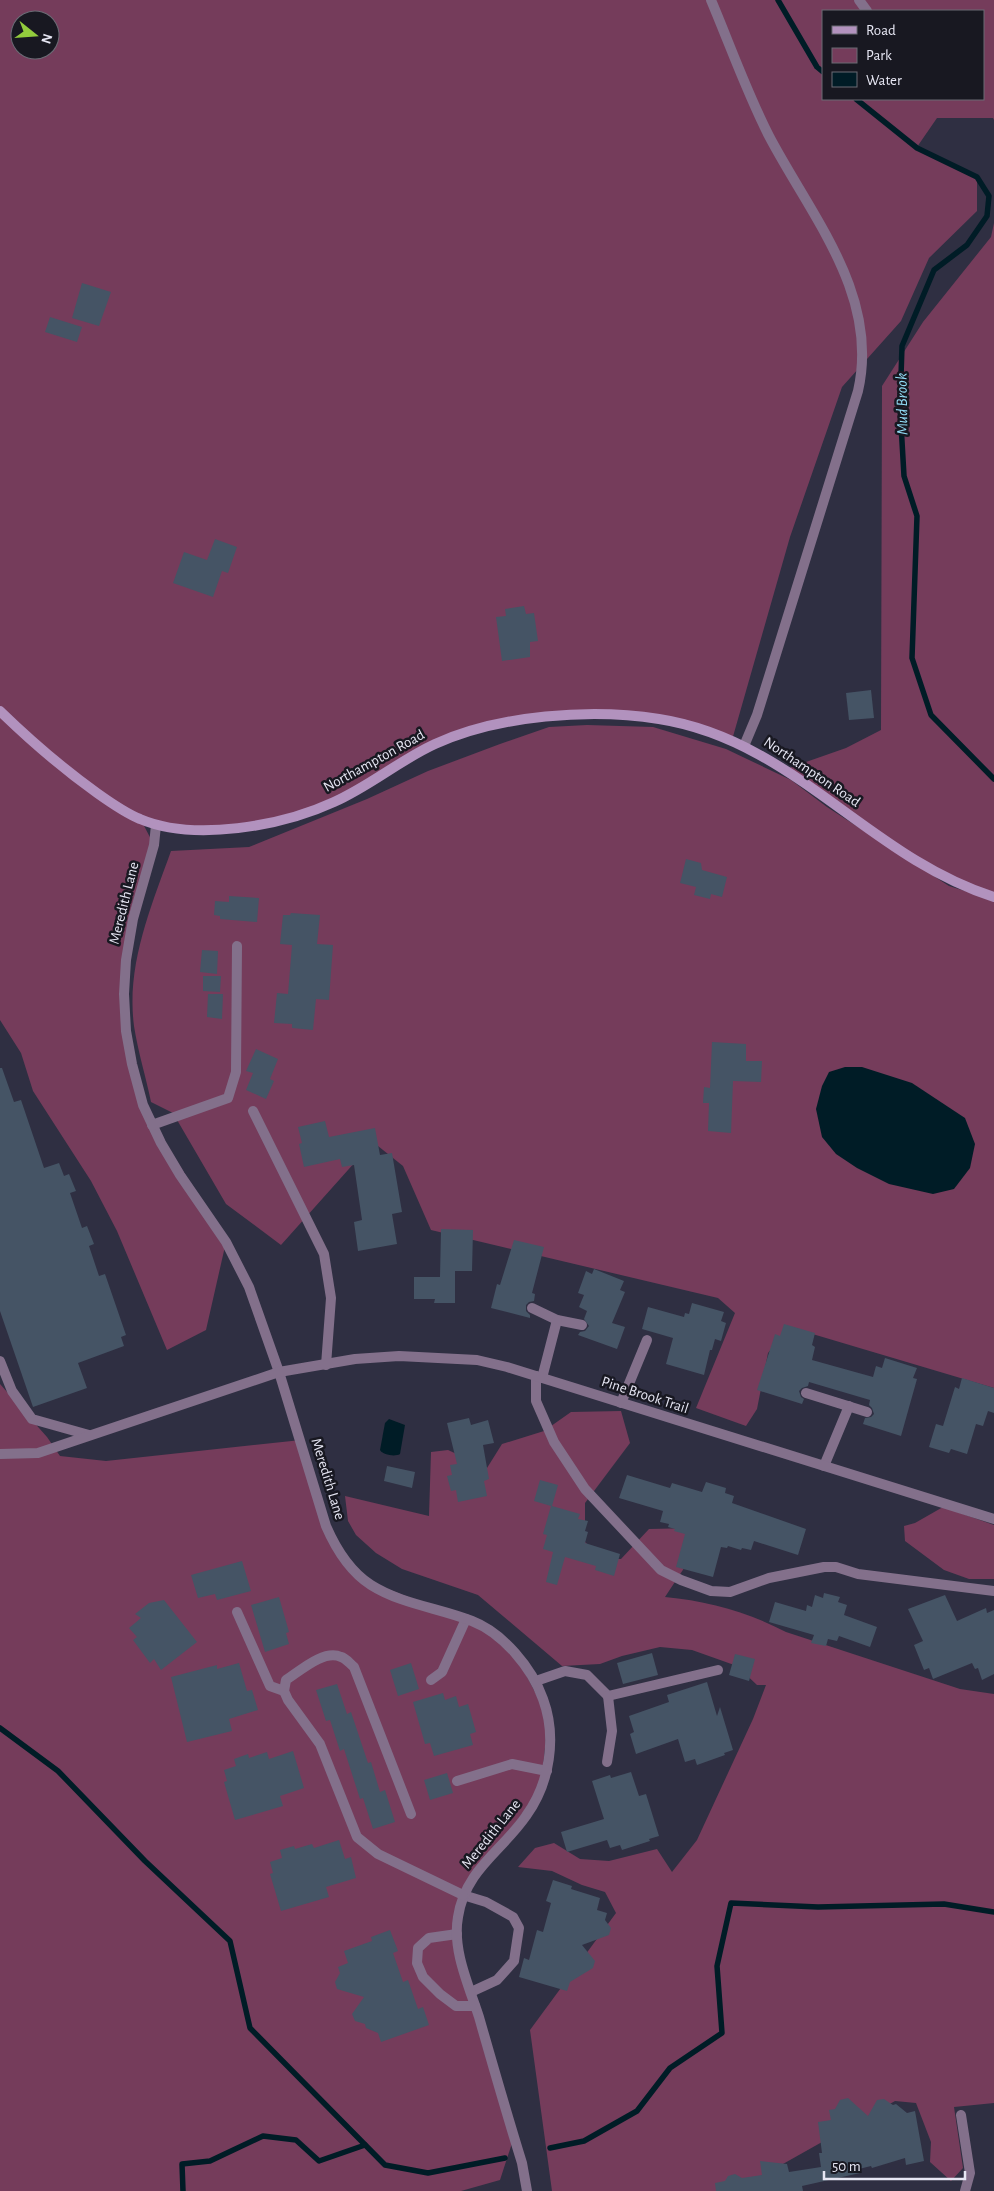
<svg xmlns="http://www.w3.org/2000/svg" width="994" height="2191" font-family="'Alegreya Sans',sans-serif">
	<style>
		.green { fill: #753c5b; fill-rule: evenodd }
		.water { fill: #001c26 }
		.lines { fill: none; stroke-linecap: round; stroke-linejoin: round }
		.stream { stroke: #001c26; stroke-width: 5.5 }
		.building { fill: #455465 }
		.lane { stroke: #83708b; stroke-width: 10 }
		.street { stroke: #83708b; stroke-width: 10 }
		.secondary { stroke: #b292be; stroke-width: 10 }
		.labels { text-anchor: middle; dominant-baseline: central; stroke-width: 5; stroke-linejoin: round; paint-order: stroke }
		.street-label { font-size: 15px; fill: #e7e7f4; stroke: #181821 }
		.water-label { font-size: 16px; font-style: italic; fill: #91dbf5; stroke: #181821 }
	</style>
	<rect width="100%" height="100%" fill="#2f2f42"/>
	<g class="green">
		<path d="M0,0H994V120L993,118H937L917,147L977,177V211L929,258L901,321L842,387L790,537L732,740L627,715L512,721L436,744L336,801L288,819L210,829L141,820L154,845L133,919L124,994L143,1105L226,1242L206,1330L167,1350L117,1231L91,1181L33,1091L21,1053L0,1020ZM823,11H983V99H823ZM20,20H50V50H20Z"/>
		<polygon points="994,223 994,897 947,878 786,769 846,748 881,730 882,386 923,322 991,237"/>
		<path d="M587,725L653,727L726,749L791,780L827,807L949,886L994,900V1388L789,1327L768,1353L757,1409L746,1426L696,1408L735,1313L718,1298L431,1230L403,1166L373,1142L281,1245L226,1204L173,1113L151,1102C146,1077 138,1052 134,1026C126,965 151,907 171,851L249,847L367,799L428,771L500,744L549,727Z"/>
		<polygon points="0,1384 47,1437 60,1456 106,1461 301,1440 326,1526 364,1580 474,1622 514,1652 548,1717 541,1788 467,1888 457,1934 514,2137 500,2180 461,2191 0,2191"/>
		<path d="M621,1411L630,1443L585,1503V1542L602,1559H621L649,1529L695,1528L698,1547L665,1597C708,1601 748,1612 786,1632L960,1689L994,1694V2103L954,2107L963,2168L951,2181L930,2162L931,2142L916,2103L895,2101L756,2179L741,2191H552L530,2030L616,1913L605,1892L582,1885L552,1871L518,1867L535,1848L554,1843L580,1859L609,1861L657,1849L672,1872L697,1840L753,1719L766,1685H757L737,1666L692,1650L660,1647L622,1656L600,1664L562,1666L478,1595L402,1569L376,1553L356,1535L348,1521L345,1496L429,1516L431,1452L448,1450L487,1468L502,1444L544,1431L571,1412Z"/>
		<polygon points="943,1507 994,1525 994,1579 969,1579 944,1570 905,1541 904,1526 915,1523"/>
	</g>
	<g class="water">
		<polygon points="845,1067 862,1067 912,1083 965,1118 975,1144 970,1168 954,1189 933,1194 889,1184 857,1168 836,1154 822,1137 816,1109 822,1086 829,1072"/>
		<path d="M389,1419L405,1425L400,1454C395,1457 383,1455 380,1450L385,1423Z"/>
	</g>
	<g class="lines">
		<g class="stream">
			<polyline points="778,0 817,67 823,72"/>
			<polyline points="856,99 917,148 977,177 989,196 987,216 967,245 934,270 902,346 900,407 904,476 917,516 912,658 931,715 994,779"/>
			<polyline points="0,1728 58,1771 145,1861 230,1941 250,2028 385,2165 428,2173 505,2158"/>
			<polyline points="550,2148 584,2141 637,2111 670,2068 722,2033 717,1966 731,1903 818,1907 944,1904 994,1912"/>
			<polyline points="183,2191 182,2164 210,2161 263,2136 296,2140 319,2161 365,2145"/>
		</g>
	</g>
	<g class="building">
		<polygon points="82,283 111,292 99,326 72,318"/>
		<polygon points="50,317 82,327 77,342 45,332"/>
		<polygon points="215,539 237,547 228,573 222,571 213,597 173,583 184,552 207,560"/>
		<polygon points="524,606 526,614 534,613 538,641 530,642 530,657 502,661 496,617 506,616 505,609"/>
		<polygon points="871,690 874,718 849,720 846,693"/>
		<polygon points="686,859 701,863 702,870 727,877 722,897 711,894 710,899 694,895 696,887 680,883"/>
		<polygon points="229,896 259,898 257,922 220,919 220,916 214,915 215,901 229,902"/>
		<polygon points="291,913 320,915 317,944 333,945 329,1000 316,999 313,1030 292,1028 292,1024 274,1023 277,993 288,994 292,945 280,944 283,915 290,915"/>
		<polygon points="202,950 218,951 217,974 200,972"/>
		<polygon points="203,976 221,976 220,992 203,991"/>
		<polygon points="208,994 223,994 222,1019 207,1017"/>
		<polygon points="712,1042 746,1044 746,1061 762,1061 761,1082 733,1081 731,1133 708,1131 709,1103 703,1103 704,1087 710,1088"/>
		<polygon points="256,1049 278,1059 270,1079 274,1081 266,1099 246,1090 253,1073 246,1071"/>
		<polygon points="0,1068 2,1068 14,1102 21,1100 44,1168 59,1163 64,1176 69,1174 76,1191 70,1193 82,1228 87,1226 94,1244 89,1246 99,1276 105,1274 126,1335 121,1337 124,1346 78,1363 87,1388 33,1407 0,1311"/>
		<polygon points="325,1121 329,1137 375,1128 380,1155 392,1153 402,1212 392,1214 397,1244 358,1251 354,1222 362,1220 354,1165 342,1167 340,1159 304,1167 299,1144 302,1143 298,1127"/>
		<polygon points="441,1229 473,1230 472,1271 455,1271 455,1303 434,1303 435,1299 414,1299 414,1277 440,1277"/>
		<polygon points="514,1240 544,1247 532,1293 535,1294 534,1301 529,1302 526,1305 526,1311 530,1315 530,1318 491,1308 497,1284 500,1285"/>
		<polygon points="594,1269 624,1281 620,1290 625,1292 612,1323 625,1327 617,1349 578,1335 580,1332 585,1331 589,1326 584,1319 587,1311 579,1307 584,1295 578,1293 586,1271 592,1274"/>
		<polygon points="692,1303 724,1312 721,1321 726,1323 721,1341 715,1339 712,1350 710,1350 704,1375 666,1364 673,1338 642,1329 648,1307 684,1317 685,1313 689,1314"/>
		<polygon points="784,1324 815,1333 812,1345 815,1347 812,1360 873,1377 876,1366 882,1368 885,1358 917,1368 913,1378 917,1379 901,1436 863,1424 865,1418 871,1417 874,1414 872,1408 869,1405 870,1400 809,1382 808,1386 802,1388 799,1391 801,1397 804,1399 802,1404 757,1390 775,1334 780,1336"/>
		<polygon points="962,1378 994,1388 994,1413 988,1411 983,1426 976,1424 967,1454 951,1449 949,1453 929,1447 936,1424 943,1426 955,1387 959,1389"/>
		<polygon points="469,1418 471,1425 488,1420 494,1443 483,1445 489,1479 484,1481 487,1496 458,1502 456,1490 451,1491 447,1476 452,1475 450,1465 457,1464 447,1423"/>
		<polygon points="387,1466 415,1472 412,1488 384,1481"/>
		<polygon points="627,1475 670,1488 672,1483 702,1492 706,1482 726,1488 725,1493 734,1496 732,1503 806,1529 798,1555 754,1541 751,1550 742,1548 741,1550 728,1546 727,1548 721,1547 713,1577 676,1567 685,1534 674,1531 675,1529 668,1527 669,1524 660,1522 663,1511 619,1498"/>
		<polygon points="540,1480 558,1485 552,1506 580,1514 578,1519 588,1521 585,1531 588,1532 585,1543 620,1554 614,1576 595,1570 596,1566 565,1557 557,1585 546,1582 553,1552 543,1549 547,1535 543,1534 551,1506 534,1501"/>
		<polygon points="242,1561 251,1591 217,1600 215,1594 198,1598 191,1575"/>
		<polygon points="824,1593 840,1597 838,1602 847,1605 844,1615 877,1627 870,1647 839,1636 837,1641 828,1639 826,1646 811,1643 814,1635 769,1622 775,1602 806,1611 807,1605 812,1607 815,1595 823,1598"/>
		<polygon points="945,1595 957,1621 986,1608 987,1613 994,1610 994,1674 982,1680 978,1668 975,1669 972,1663 933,1679 929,1668 924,1670 914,1645 923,1641 908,1609"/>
		<polygon points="279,1597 289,1632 286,1633 289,1644 265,1652 251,1605"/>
		<polygon points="164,1600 197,1642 161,1670 154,1659 150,1663 133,1640 137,1637 129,1628 141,1618 135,1614 149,1603"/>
		<polygon points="652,1653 658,1675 623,1684 617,1663"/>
		<polygon points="735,1654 755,1659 749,1681 729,1675"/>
		<polygon points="239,1663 247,1691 252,1690 258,1710 229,1719 232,1731 187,1742 171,1677 217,1665 217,1669"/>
		<polygon points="411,1663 419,1689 398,1696 390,1670"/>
		<polygon points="707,1682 717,1716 720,1707 733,1750 724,1753 725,1755 697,1765 695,1759 685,1762 678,1739 636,1754 630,1734 634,1732 629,1716 669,1702 667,1695"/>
		<polygon points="337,1684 347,1714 351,1712 368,1763 371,1762 380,1792 385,1790 395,1822 373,1829 363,1798 360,1799 344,1749 340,1751 330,1720 326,1721 316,1690"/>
		<polygon points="443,1693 445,1700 456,1696 459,1707 468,1704 476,1732 470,1734 473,1745 434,1756 430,1743 425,1744 413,1702"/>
		<polygon points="293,1751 304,1788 280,1796 283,1806 235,1820 224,1782 227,1781 224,1770 236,1766 234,1759 248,1754 249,1758 267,1752 269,1759"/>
		<polygon points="631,1772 639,1796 646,1794 659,1836 649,1839 650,1841 622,1850 620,1845 610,1848 607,1840 567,1852 561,1832 604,1819 592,1781 610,1775 611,1778"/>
		<polygon points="447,1773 453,1793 430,1800 424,1780"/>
		<polygon points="339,1840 345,1859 351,1857 356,1878 326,1887 329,1897 281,1911 270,1874 273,1873 270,1862 282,1858 280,1850 294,1846 295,1849 312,1844 314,1848"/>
		<polygon points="553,1880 572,1886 571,1889 600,1898 597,1910 607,1913 605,1920 611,1928 609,1935 582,1945 595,1961 593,1968 570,1982 567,1991 519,1977 524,1958 529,1960 537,1930 543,1932 551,1903 546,1901"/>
		<polygon points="390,1930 398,1951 393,1953 403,1982 408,1980 418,2009 423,2007 429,2025 381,2042 378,2033 366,2028 365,2024 355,2021 352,2014 364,1997 337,1989 335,1982 340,1973 338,1967 348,1963 344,1951 372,1941 371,1937"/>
		<polygon points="848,2098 868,2116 877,2100 884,2099 893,2105 896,2104 907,2113 915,2111 924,2161 906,2165 905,2158 872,2168 871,2166 859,2169 860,2173 802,2186 803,2191 716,2191 715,2183 725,2181 728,2176 735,2174 742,2178 762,2175 760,2161 787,2164 789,2172 821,2167 819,2153 822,2153 818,2122 831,2120 829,2110 835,2109 840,2100"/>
	</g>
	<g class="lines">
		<g class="lane">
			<polyline points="859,0 867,11"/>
			<polyline points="532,1308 557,1320 582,1325"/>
			<polyline points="542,1378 557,1320"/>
			<polyline points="806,1393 867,1412"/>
			<polyline points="621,1403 647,1340"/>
			<polyline points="824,1466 849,1406"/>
			<polyline points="237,1612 270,1686 284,1691"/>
			<polyline points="431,1680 442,1672 466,1619"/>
			<polyline points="536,1681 565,1671 587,1675 608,1696 718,1670"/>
			<polyline points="607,1762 612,1731 608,1696"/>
			<polyline points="457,1781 512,1764 547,1771"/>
			<polyline points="463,1895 486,1902 513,1917 519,1928 514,1961 497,1980 471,1992"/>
			<polyline points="457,1934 429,1938 418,1948 417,1963 423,1977 440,1994 456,2006 475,2006"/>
			<polyline points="961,2115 970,2173 965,2191"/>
		</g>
		<g class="street">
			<path d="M711,0C730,45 747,93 769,136C811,216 880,295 858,391L757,715L744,746"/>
			<path d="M156,825L154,845L133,919L126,960L124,994L126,1031L132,1064L143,1105L161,1143L180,1175L226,1242L249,1287L279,1372L326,1526C336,1549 349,1571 371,1585C401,1604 439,1608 472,1621C503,1633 532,1668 543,1699C557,1737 550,1783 526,1816C502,1851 465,1870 458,1917C452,1950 469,1986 479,2017C493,2066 507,2115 522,2163L527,2191"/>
			<polyline points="253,1111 324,1254 331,1298 326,1365"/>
			<polyline points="152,1125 228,1098 236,1072 237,946"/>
			<polyline points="0,1361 12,1391 32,1419 89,1435"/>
			<polyline points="536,1376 536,1401 554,1442 585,1489 661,1570 681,1580 711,1591 730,1592 769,1578 824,1567 836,1567 858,1574 994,1591"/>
			<polyline points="0,1454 38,1453 279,1372 355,1359 399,1356 477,1360 507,1367 994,1519"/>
			<path d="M411,1814L354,1667C350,1664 346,1658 341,1657C324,1649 300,1671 286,1680L284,1691L288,1700L320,1744L357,1837L378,1854L463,1895"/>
		</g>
		<path class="secondary" d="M0,711C31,741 62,768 97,793C111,803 125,813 140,819C194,842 282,826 334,802C370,786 400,760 435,744C499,715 591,708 659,719C794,740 868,857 994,897"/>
	</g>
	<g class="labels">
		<g class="street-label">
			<text transform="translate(374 761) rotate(-29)">Northampton Road</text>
			<text transform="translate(812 772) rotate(34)">Northampton Road</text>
			<text transform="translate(124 903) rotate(-76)">Meredith Lane</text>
			<text transform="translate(645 1395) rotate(18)">Pine Brook Trail</text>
			<text transform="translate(328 1479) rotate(73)">Meredith Lane</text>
			<text transform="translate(491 1834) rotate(-51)">Meredith Lane</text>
		</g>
		<g class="water-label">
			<text transform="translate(902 404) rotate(-91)">Mud Brook</text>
		</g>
	</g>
	<rect x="822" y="10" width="162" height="90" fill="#181821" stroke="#6b6b75"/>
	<rect x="832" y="26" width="25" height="8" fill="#b292be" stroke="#6b6b75"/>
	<text x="866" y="35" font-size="15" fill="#e7e7f4">Road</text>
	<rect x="832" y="48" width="25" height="15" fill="#753c5b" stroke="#6b6b75"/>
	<text x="866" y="60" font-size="15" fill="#e7e7f4">Park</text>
	<rect x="832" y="72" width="25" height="15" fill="#001c26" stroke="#6b6b75"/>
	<text x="866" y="85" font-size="15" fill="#e7e7f4">Water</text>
	<g transform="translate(35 35) rotate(107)"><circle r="24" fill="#181821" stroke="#6b6b75"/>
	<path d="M0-4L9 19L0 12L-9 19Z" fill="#93cc3d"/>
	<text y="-8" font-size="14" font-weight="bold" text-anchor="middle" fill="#e7e7f4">N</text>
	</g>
	<path d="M824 2171v8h141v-8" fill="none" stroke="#e7e7f4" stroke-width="2.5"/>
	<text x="832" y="2171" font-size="15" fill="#e7e7f4" stroke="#181821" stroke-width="4" paint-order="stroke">50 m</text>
</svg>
